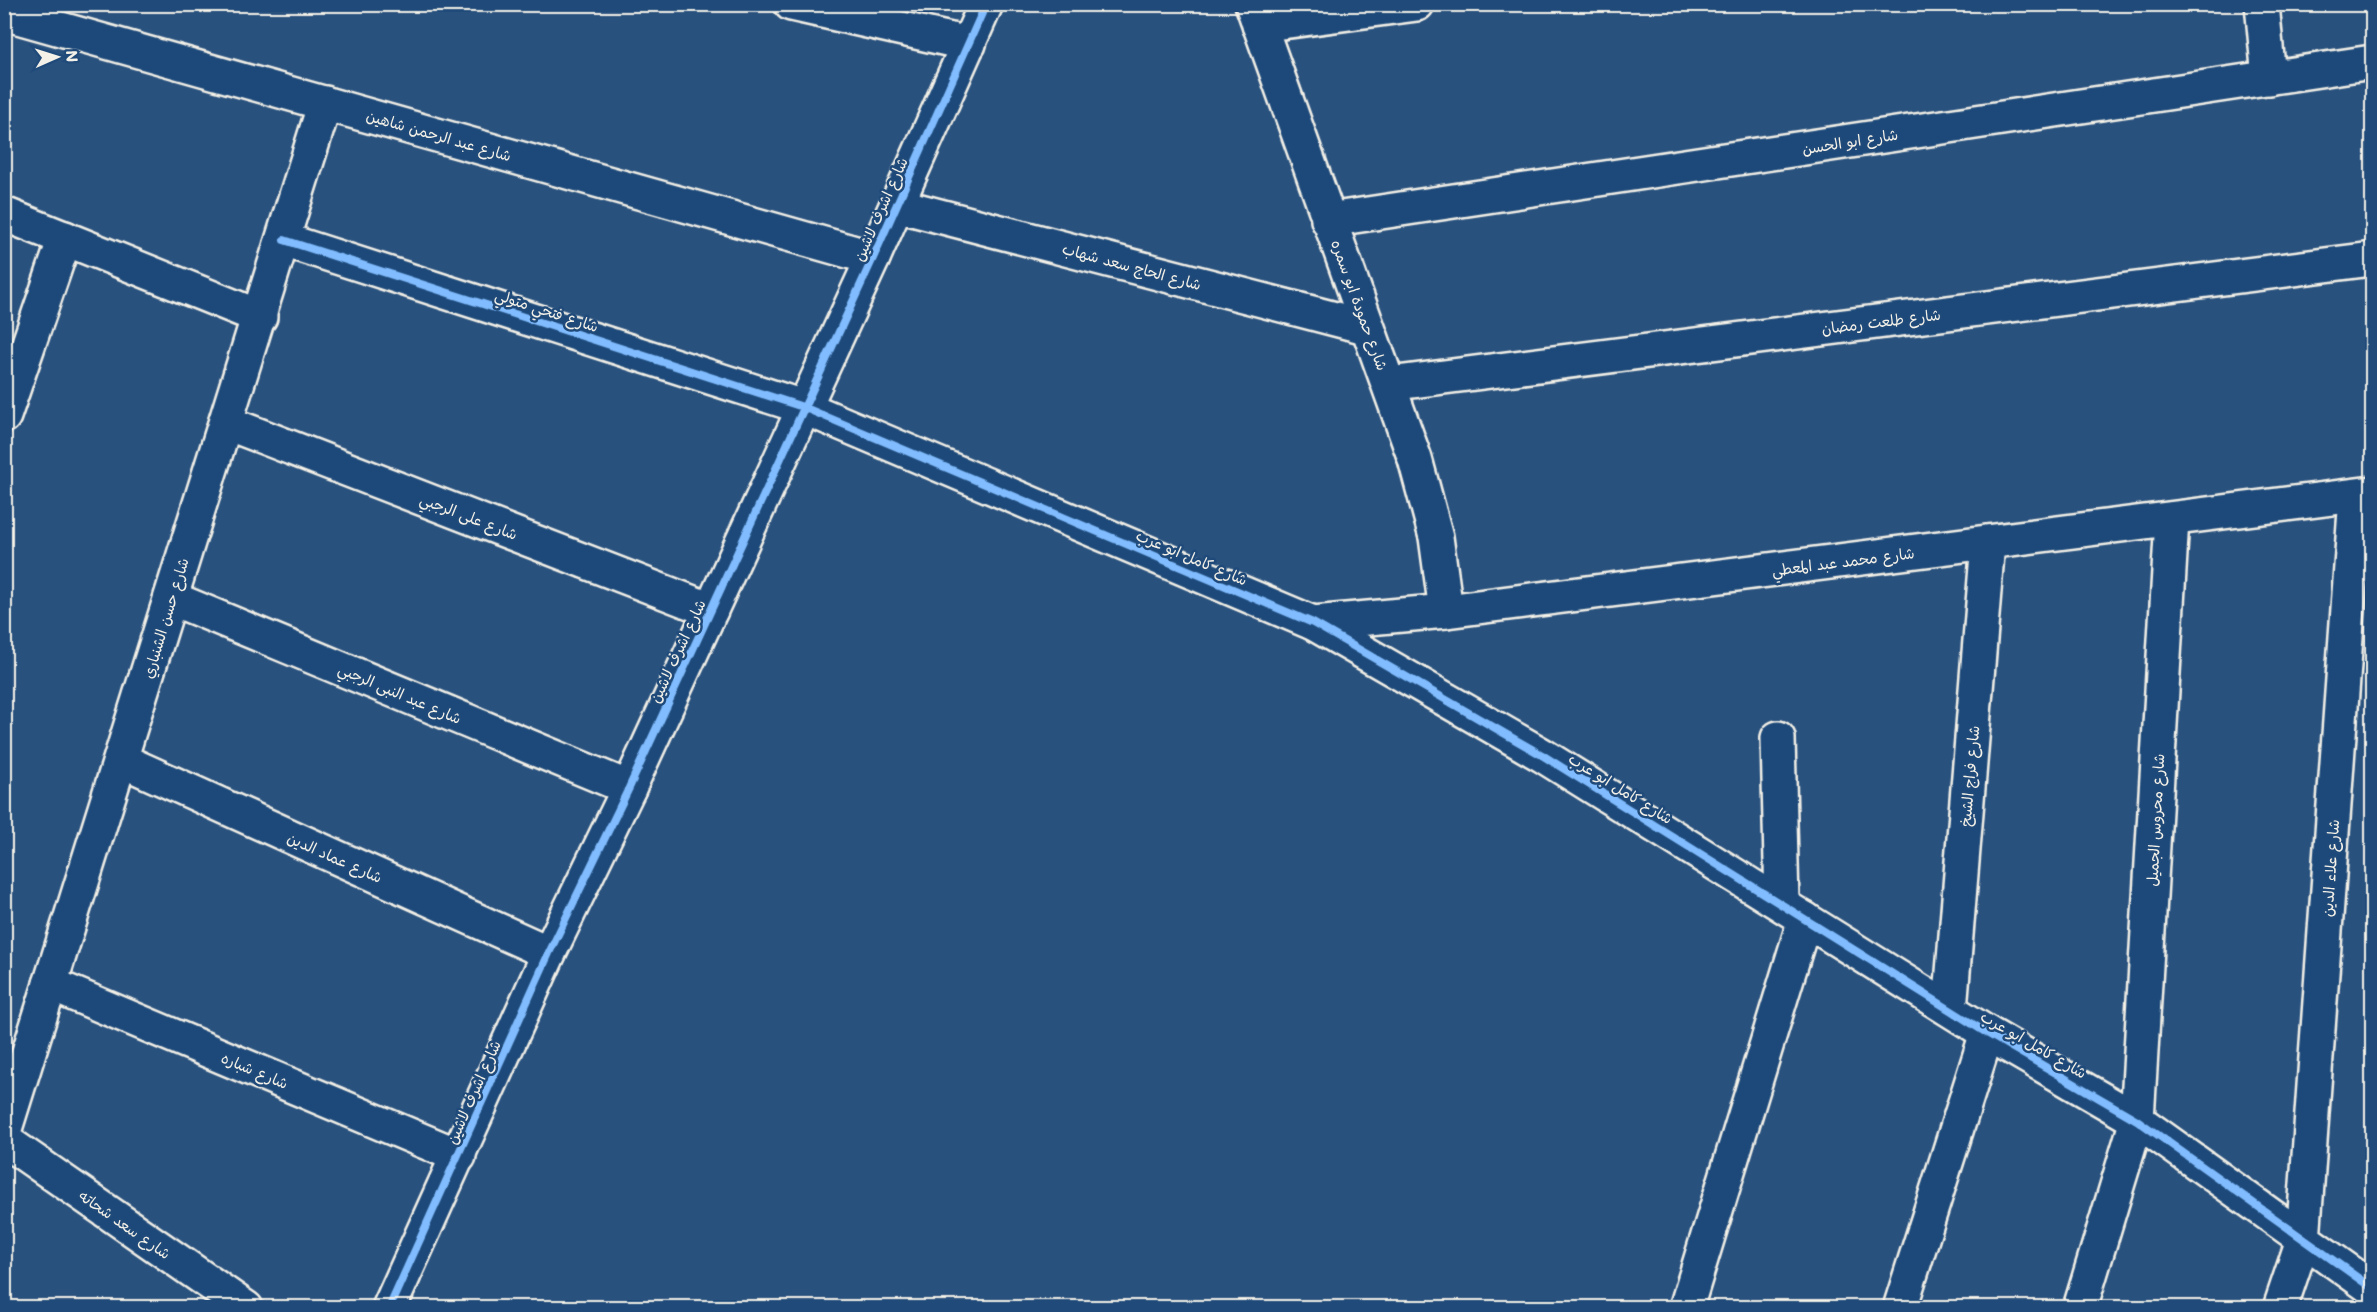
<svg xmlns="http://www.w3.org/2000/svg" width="2377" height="1312" font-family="Mali,'Playpen Sans Arabic',sans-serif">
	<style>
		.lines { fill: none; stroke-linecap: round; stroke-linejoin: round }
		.minor-casing { stroke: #f4f1e8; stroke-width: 38 }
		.minor { stroke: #1f4a7a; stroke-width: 33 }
		.cycleway-casing { stroke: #1f4a7a; stroke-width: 11 }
		.cycleway { stroke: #80bcff; stroke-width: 8 }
		.labels { text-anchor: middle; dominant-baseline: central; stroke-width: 5; stroke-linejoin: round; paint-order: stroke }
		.street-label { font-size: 15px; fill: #f4f1e8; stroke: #1f4a7a }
	</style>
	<rect width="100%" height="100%" fill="#28517e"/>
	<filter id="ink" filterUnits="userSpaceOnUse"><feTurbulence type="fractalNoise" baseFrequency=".0167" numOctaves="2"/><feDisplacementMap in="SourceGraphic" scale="12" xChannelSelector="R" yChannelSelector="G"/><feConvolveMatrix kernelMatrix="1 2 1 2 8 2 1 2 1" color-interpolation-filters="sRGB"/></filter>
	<g filter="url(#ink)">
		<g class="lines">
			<g class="minor-casing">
				<g id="minor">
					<polyline points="791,4 969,44"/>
					<polyline points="1252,4 1415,459 1436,537 1446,611"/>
					<polyline points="2262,4 2269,78"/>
					<polyline points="4,13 873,258"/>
					<polyline points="1259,25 1417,4"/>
					<polyline points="897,205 1366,327"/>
					<polyline points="4,214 260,317"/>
					<polyline points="1328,220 2372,62"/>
					<polyline points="284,240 803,407 1313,623 1542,755 1987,1033 2137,1120 2372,1288"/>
					<polyline points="1389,384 2372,259"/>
					<polyline points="4,416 65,238"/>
					<polyline points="227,423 711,610"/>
					<polyline points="171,598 629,788"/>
					<polyline points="1313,623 1446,611 2372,493"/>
					<polyline points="1778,738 1782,904"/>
					<polyline points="121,760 549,953"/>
					<polyline points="50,984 459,1156"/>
					<polyline points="1950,1009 1988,542"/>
					<polyline points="4,1132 325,103"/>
					<polyline points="4,1140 246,1308"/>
					<polyline points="389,1308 549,953 629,788 873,258 986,4"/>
					<polyline points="1686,1308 1805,919"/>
					<polyline points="1900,1308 1987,1033"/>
					<polyline points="2080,1308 2137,1120 2172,519"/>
					<polyline points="2280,1308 2303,1240 2356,496"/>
				</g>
			</g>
			<use href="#minor" class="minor"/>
			<g class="cycleway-casing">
				<g id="cycleway">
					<polyline points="284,240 803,407 1313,623 1542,755 1987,1033 2137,1120 2372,1288"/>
					<polyline points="389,1308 549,953 629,788 873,258 986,4"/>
				</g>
			</g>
			<use href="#cycleway" class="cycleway"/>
		</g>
	</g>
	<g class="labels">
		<g class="street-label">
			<text transform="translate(439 135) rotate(16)">شارع عبد الرحمن شاهين</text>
			<text transform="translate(1850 141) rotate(-9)">شارع ابو الحسن</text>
			<text transform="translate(880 209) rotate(-66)">شارع اشرف لاشين</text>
			<text transform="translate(1132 266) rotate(15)">شارع الحاج سعد شهاب</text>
			<text transform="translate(1360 305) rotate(70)">شارع حمودة ابو سمره</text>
			<text transform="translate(547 310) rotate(18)">شارع فتحي متولي</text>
			<text transform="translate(1881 321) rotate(-7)">شارع طلعت رمضان</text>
			<text transform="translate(469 516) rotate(21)">شارع على الرجبي</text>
			<text transform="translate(1192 557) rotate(23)">شارع كامل ابو عرب</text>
			<text transform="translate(1843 561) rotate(-7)">شارع محمد عبد المعطي</text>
			<text transform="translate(165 618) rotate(-73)">شارع حسن الشنباري</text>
			<text transform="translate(677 651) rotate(-65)">شارع اشرف لاشين</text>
			<text transform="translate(400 693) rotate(23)">شارع عبد النبى الرجبي</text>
			<text transform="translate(1969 776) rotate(-85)">شارع فراج الشيخ</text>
			<text transform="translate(1621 788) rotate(32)">شارع كامل ابو عرب</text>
			<text transform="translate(2155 820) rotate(-87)">شارع محروس الجميل</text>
			<text transform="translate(335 857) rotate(24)">شارع عماد الدين</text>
			<text transform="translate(2330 868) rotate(-86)">شارع علاء الدين</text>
			<text transform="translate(2034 1044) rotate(30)">شارع كامل ابو عرب</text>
			<text transform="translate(255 1070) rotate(23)">شارع شباره</text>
			<text transform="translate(473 1092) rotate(-66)">شارع اشرف لاشين</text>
			<text transform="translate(125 1224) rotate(35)">شارع سعد شحاته</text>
		</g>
	</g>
	<rect width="2377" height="1312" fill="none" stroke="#1f4a7a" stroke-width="24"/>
	<rect x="12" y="12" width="2353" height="1288" fill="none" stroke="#f4f1e8" stroke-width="2" filter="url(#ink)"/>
	<g transform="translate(57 57) rotate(87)" stroke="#1f4a7a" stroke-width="4.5" paint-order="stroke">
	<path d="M0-4.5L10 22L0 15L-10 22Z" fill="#f4f1e8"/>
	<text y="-9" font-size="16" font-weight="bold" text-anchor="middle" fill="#f4f1e8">N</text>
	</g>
</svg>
